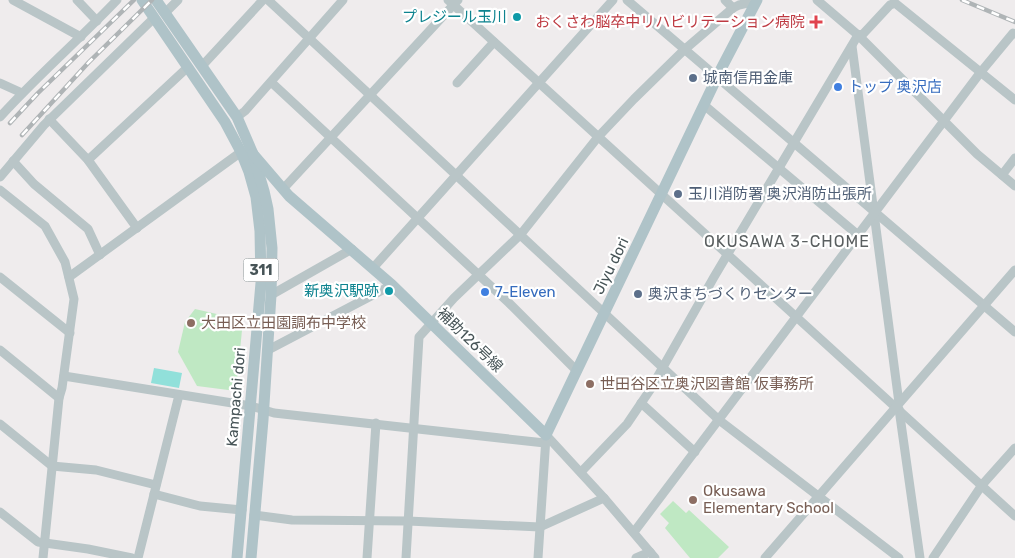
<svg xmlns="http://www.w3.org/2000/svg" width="1015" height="558" font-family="Rubik,'Noto Sans JP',sans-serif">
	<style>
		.green { fill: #bfe8c3 }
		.water { fill: #91e0da }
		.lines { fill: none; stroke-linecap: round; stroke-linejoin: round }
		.minor { stroke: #b9c5c7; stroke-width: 9 }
		.major { stroke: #afc3c8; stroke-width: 11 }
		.rail-casing { stroke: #afb4b6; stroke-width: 4.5 }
		.rail { stroke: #fff; stroke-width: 2.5; stroke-dasharray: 8; stroke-linecap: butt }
		.culture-dot { fill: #0f9aa8; stroke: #fff; stroke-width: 2 }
		.health-dot { fill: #e0444e; stroke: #fff; stroke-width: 2 }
		.service-dot { fill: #5c6f8a; stroke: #fff; stroke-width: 2 }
		.shop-dot { fill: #3f7fe0; stroke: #fff; stroke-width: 2 }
		.education-dot { fill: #8d6e63; stroke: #fff; stroke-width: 2 }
		.labels { text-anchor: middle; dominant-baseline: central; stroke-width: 4.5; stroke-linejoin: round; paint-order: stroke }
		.shield { fill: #fff; stroke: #7e8789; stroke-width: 1 }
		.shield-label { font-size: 14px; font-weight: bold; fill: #475457 }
		.culture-label { font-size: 15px; fill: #0d838f; stroke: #fff; text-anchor: end }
		.health-label { font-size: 15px; fill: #be3a42; stroke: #fff; text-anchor: end }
		.service-label { font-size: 15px; fill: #4e5e75; stroke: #fff; text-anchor: start }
		.shop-label { font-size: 15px; fill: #366cbe; stroke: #fff; text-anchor: start }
		.street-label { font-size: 15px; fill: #475457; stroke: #fff }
		.education-label { font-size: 15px; fill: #785e54; stroke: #fff; text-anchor: start }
		.neighbourhood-label { font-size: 16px; letter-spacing: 1px; fill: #5a5f60; stroke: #fff }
	</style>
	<rect width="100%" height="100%" fill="#efeced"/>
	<g class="green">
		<polygon points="195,309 243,320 236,391 197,386 178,352 185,322"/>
		<polygon points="673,501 686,513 689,510 729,547 718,558 690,558 665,528 669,523 660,514"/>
	</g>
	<polygon class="water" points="154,368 182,373 179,388 151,383"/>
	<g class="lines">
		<g class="minor">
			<polyline points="13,0 81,37"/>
			<polyline points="77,0 97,21"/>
			<polyline points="268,0 719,420 899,558"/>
			<polyline points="448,0 1015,516"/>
			<polyline points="627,0 1015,332"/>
			<polyline points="725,0 733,8"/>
			<polyline points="817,0 858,35 977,154 1015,186"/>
			<polyline points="165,13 178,0"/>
			<polyline points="852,46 899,403"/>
			<polyline points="202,66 263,0"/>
			<polyline points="271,82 509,303 577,371"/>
			<polyline points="0,83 22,93"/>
			<polyline points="457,83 494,42"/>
			<polyline points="704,105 858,235"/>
			<path d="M0,117C37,76 79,40 117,0"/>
			<polyline points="237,117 245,111 343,0"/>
			<polyline points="49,119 88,160 137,228"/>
			<polyline points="88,160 188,67"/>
			<polyline points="13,161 34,184 88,229 100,255"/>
			<polyline points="1002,175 1015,158"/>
			<polyline points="0,177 44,125 154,18"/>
			<polyline points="283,189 458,0"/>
			<polyline points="0,190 45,226 65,262 74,299 62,388 59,398 43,558"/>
			<polyline points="373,268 613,0"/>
			<polyline points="0,277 70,333"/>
			<polyline points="69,277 241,152"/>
			<polyline points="271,295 352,249"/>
			<polyline points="0,350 59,398"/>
			<polyline points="268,350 392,285"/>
			<polyline points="64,376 251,406 274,413 545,443"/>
			<polyline points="641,403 695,452"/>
			<polyline points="899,409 920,558"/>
			<polyline points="0,424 52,466 96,470 156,485"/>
			<polyline points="546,435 604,498 655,558"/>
			<polyline points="581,472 627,424 650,390 714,277 858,35 863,34 890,5 895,3 1015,100"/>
			<polyline points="154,494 200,506 242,510"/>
			<polyline points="0,512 38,542 88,549 132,558"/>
			<polyline points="254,515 292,520 408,521 540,527 604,498"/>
			<polyline points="634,532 980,73 1013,33 1015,34"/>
			<polyline points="138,558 179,395"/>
			<polyline points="367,558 376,423"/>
			<polyline points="406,558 419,337 454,298 521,234 598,137 634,99 684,50 733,8 739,5 756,1"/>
			<polyline points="538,558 546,437"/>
			<polyline points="636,558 650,552"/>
			<polyline points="765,558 1015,270"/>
			<polyline points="933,558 982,485 1015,448"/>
		</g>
		<g class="major">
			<polyline points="142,0 225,122 241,152 249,172 256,197 260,231 261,283 237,558"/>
			<polyline points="156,0 237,117 253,154 264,191 268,209 272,248 271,295 263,420 251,558"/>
			<polyline points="253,154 289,196 392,285 546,435 721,69 757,0"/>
		</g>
		<g class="rail-casing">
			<g id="rail">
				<polyline points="962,0 1015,22"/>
				<polyline points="10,123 38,93 134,0"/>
				<polyline points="22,135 89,62 152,0"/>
			</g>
		</g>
		<use href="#rail" class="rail"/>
	</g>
	<g class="culture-dot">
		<circle cx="517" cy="17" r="5"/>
		<circle cx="389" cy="291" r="5"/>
	</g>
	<path class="health-dot" d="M813.5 14.5h5v5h5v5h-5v5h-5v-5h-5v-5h5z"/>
	<g class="service-dot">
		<circle cx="693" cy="78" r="5"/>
		<circle cx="678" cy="194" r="5"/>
		<circle cx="638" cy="294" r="5"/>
	</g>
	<g class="shop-dot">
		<circle cx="838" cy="87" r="5"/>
		<circle cx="485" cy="292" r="5"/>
	</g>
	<g class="education-dot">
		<circle cx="191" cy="323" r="5"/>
		<circle cx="590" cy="384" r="5"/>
		<circle cx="693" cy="500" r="5"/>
	</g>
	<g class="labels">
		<rect class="shield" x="243.5" y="258.5" width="35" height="23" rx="4"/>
		<g class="shield-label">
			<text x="261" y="270">311</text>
		</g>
		<g class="culture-label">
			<text x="507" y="17">プレジール玉川</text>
			<text x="379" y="291">新奥沢駅跡</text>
		</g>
		<g class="health-label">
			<text x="805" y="22">おくさわ脳卒中リハビリテーション病院</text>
		</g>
		<g class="service-label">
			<text x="703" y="78">城南信用金庫</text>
			<text x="688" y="194">玉川消防署 奥沢消防出張所</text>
			<text x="648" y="294">奥沢まちづくりセンター</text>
		</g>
		<g class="shop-label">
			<text x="848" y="87">トップ 奥沢店</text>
			<text x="495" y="292">7-Eleven</text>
		</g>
		<g class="street-label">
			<text transform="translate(611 266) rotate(-64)">Jiyu dori</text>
			<text transform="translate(470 340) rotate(44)">補助126号線</text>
			<text transform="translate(236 397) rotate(-85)">Kampachi dori</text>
		</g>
		<g class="education-label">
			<text x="201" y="323">大田区立田園調布中学校</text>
			<text x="600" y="384">世田谷区立奥沢図書館 仮事務所</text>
			<text x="703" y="491">Okusawa<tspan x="703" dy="17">Elementary School</tspan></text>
		</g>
		<g class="neighbourhood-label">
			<text x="787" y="241">OKUSAWA 3-CHOME</text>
		</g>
	</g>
</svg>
